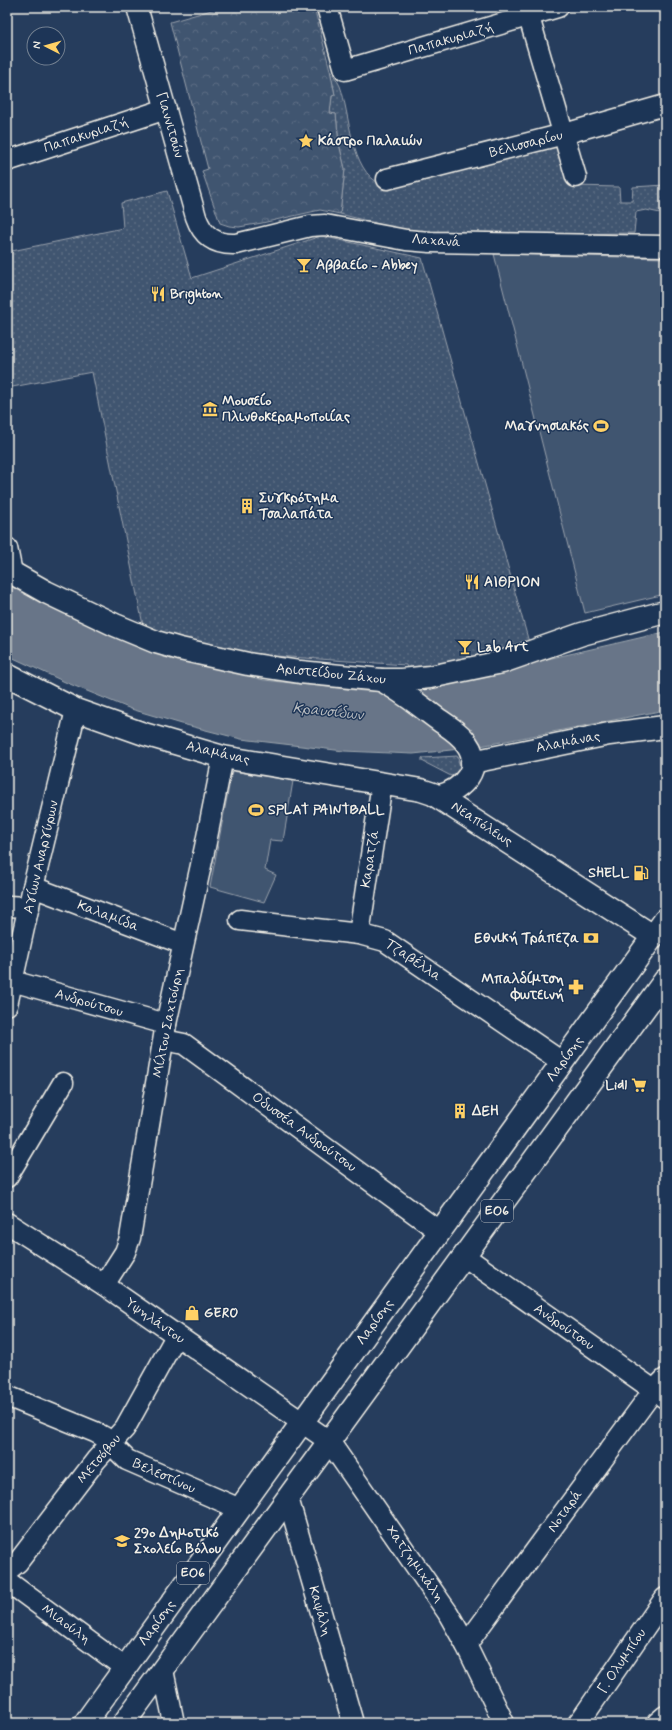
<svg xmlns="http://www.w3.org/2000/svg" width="672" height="1730" font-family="Mynerve,sans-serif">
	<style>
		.grass { fill: url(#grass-dots); stroke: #9aa2ac }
		.park { fill: url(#park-crowns); stroke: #9aa2ac }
		.garden { fill: #40546f; stroke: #9aa2ac }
		.water { fill: #677588; stroke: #9fa7ae }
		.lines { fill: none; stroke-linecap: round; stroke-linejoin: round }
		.street-casing { stroke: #f4f1e8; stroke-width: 23 }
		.secondary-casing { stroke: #f4f1e8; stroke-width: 25 }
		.primary-casing { stroke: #f4f1e8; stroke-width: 25 }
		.street { stroke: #1d3557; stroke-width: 20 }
		.secondary { stroke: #1d3557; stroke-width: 22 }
		.primary { stroke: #1d3557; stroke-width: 22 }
		.labels { text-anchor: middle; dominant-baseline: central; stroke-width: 3; stroke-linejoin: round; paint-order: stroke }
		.shield { fill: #1d3557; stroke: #b4b9bc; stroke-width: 1 }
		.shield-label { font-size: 13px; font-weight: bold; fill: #f4f1e8 }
		.street-label { font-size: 14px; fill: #f4f1e8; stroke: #1d3557 }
		.poi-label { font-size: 14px; font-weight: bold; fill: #f4f1e8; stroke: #1d3557; text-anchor: start }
		.water-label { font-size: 15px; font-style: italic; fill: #bcbfc2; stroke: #1d3557 }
	</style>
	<defs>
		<pattern id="grass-dots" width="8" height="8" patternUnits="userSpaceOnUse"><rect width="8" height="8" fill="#40546f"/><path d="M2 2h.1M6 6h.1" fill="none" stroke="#5c6d84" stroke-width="1.8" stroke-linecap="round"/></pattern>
		<pattern id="park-crowns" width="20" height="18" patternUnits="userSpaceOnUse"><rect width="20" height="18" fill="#40546f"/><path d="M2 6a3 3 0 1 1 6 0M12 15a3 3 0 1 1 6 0" fill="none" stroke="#5c6d84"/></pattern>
	</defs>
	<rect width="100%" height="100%" fill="#263d5d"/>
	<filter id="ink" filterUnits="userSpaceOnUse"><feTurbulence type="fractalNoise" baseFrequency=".025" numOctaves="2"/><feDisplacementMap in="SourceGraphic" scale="8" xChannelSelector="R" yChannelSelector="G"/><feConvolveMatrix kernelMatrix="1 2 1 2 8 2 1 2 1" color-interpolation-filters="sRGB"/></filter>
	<g filter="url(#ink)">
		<g class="grass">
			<path d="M330,70C334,75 337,80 340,86C350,113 350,171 381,184L560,144L573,186L619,187L620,201H632L633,187L665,185V214L646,210L636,212L634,233L446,235L395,228L340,214L345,169L339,144L336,114L330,113L332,96L335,95Z"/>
			<polygon points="167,191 192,278 321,236 422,258 530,646 434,668 431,665 407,669 406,665 246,654 144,630 92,372 7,388 7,252 123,228 121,203"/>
			<polygon points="458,756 460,769 455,774 451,776 422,761 422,758"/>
		</g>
		<polygon class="park" points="222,7 314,7 330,70 335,95 332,96 330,113 336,114 339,144 345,169 340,214 320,210 262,223 239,227 229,226 220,223 202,171 208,169 170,22"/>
		<g class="garden">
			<polygon points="494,254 665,258 665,594 585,613"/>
			<polygon points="232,771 293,781 283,841 270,840 265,870 276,875 264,902 210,887"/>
		</g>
		<path class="water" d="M7,580L181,659L264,680L364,691C404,694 445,682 484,673C544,660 605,646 665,632V710L470,748L413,754L344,751L241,739L182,724L131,709L65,682L7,655Z"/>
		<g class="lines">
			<g class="street-casing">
				<g id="street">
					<path d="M137,7L196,217C203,237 216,245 236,244L310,226L325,225L406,240L430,242L665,246"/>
					<polyline points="327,7 345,70 558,7"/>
					<polyline points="526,7 576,177"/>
					<polyline points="7,161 166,109"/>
					<polyline points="387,179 564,134 665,105"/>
					<polyline points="7,548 12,573"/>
					<polyline points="33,887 183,944"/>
					<polyline points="7,906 29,907"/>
					<polyline points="240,920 359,934 385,941 562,1062"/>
					<polyline points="359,934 382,783"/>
					<polyline points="12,981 166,1024"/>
					<polyline points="7,1005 33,887 76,710"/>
					<polyline points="164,1040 184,1044 440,1232"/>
					<polyline points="7,1177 63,1083"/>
					<polyline points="7,1223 104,1285 329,1441 448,1613 466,1645 504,1723"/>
					<polyline points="464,1256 665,1398"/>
					<polyline points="104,1285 125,1252 130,1238 166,1024 205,847 223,757"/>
					<polyline points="7,1396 95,1432 104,1437 127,1460 240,1509"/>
					<polyline points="288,1498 353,1723"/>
					<polyline points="7,1571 18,1562 96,1460 125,1428 176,1336"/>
					<polyline points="7,1581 125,1668"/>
					<polyline points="466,1645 653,1391 665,1379"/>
					<polyline points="163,1670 174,1723"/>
					<polyline points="578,1723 583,1717 665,1598"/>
					<polyline points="657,1723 665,1716"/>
				</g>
			</g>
			<g class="secondary-casing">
				<g id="secondary">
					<polyline points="7,570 46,592 115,625 156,642 180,649 248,664 300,672 381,680 402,680 430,677 502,662 582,634 665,612"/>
					<polyline points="7,675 76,710 144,734 223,757 421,790 433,794 653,936"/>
					<path d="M381,680C402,691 420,706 439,720C449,727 461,734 467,744C484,768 462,790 440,796"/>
					<polyline points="472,762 609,734 665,727"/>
				</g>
			</g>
			<g class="primary-casing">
				<g id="primary">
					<polyline points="85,1723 665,920"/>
					<polyline points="124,1723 665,980"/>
				</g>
			</g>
			<use href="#street" class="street"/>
			<use href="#secondary" class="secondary"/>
			<use href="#primary" class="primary"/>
		</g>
	</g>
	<defs>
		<g id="sight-bare" transform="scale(1.2)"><path d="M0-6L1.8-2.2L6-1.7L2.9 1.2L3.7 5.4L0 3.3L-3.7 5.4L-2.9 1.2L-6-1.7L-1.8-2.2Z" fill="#ffd166" stroke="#1d3557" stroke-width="2.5" paint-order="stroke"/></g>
		<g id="bar-bare" transform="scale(1.2)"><path d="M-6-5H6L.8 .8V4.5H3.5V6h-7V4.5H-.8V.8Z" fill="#ffd166" stroke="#1d3557" stroke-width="2.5" paint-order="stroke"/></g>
		<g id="restaurant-bare" transform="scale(1.2)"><path d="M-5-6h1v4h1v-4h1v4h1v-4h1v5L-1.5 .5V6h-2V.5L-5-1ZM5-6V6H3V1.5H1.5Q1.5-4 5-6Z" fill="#ffd166" stroke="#1d3557" stroke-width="2.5" paint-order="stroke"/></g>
		<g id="museum-bare" transform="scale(1.2)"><path d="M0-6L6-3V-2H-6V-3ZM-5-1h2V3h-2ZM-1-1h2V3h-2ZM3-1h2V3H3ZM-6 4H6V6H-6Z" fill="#ffd166" stroke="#1d3557" stroke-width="2.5" paint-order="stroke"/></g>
		<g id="stadium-bare" transform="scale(1.2)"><path d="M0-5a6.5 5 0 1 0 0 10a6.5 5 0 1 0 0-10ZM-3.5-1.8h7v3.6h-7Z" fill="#ffd166" stroke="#1d3557" stroke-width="2.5" paint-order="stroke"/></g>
		<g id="building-bare" transform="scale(1.2)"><path d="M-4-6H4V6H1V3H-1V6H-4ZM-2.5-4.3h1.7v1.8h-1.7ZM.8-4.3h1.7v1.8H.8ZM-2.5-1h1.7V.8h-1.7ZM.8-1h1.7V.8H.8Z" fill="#ffd166" stroke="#1d3557" stroke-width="2.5" paint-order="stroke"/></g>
		<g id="fuel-bare" transform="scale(1.2)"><path d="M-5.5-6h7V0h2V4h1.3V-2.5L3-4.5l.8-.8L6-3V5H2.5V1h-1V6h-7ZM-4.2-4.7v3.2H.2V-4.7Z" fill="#ffd166" stroke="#1d3557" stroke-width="2.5" paint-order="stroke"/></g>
		<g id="bank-bare" transform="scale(1.2)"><path d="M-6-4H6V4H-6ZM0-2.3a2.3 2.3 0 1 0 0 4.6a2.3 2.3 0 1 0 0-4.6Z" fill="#ffd166" stroke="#1d3557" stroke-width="2.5" paint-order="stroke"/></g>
		<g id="pharmacy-bare" transform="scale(1.2)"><path d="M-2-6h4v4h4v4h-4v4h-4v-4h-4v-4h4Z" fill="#ffd166" stroke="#1d3557" stroke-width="2.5" paint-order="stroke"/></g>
		<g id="supermarket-bare" transform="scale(1.2)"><path d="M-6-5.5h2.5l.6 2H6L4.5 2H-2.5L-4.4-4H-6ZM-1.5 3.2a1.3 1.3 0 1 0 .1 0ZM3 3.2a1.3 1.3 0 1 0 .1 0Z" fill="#ffd166" stroke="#1d3557" stroke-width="2.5" paint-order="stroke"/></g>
		<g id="shop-bare" transform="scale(1.2)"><path d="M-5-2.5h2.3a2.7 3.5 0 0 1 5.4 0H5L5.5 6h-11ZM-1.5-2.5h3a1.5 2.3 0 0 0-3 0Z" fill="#ffd166" stroke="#1d3557" stroke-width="2.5" paint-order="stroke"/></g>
		<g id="school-bare" transform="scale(1.2)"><path d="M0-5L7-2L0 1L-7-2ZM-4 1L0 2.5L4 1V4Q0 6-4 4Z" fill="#ffd166" stroke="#1d3557" stroke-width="2.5" paint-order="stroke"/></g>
	</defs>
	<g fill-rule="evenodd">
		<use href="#sight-bare" x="306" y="141"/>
		<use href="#bar-bare" x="304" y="265"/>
		<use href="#restaurant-bare" x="158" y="294"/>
		<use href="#museum-bare" x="210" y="409"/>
		<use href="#stadium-bare" x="601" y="426"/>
		<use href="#building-bare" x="247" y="506"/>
		<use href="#restaurant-bare" x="472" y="582"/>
		<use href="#bar-bare" x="465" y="647"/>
		<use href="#stadium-bare" x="256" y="810"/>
		<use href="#fuel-bare" x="641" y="873"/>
		<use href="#bank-bare" x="591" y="938"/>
		<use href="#pharmacy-bare" x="576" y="987"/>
		<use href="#supermarket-bare" x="639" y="1085"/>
		<use href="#building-bare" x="460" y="1111"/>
		<use href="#shop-bare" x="192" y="1313"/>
		<use href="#school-bare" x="122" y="1541"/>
	</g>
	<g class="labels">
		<g class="shield">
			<rect x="481" y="1200" width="32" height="22" rx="3"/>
			<rect x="177" y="1562" width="32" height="22" rx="3"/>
		</g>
		<g class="shield-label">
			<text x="497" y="1211">ΕΟ6</text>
			<text x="193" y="1573">ΕΟ6</text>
		</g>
		<g class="street-label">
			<text transform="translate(451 39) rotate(-16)">Παπακυριαζή</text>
			<text transform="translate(170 125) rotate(74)">Γιαννιτσών</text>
			<text transform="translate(86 135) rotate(-18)">Παπακυριαζή</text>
			<text transform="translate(526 144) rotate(-14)">Βελισσαρίου</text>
			<text transform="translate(436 241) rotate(4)">Λαχανά</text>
			<text transform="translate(331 674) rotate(6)">Αριστείδου Ζάχου</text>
			<text transform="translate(568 742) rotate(-11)">Αλαμάνας</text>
			<text transform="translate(218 753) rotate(13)">Αλαμάνας</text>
			<text transform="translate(482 824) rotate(33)">Νεαπόλεως</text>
			<text transform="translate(41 857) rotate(-77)">Αγίων Αναργύρων</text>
			<text transform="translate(370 859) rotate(-81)">Καρατζά</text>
			<text transform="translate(108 916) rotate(21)">Καλαμίδα</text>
			<text transform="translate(413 960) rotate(34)">Τζαβέλλα</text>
			<text transform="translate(89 1003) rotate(16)">Ανδρούτσου</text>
			<text transform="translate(168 1023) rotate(-79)">Μίλτου Σαχτούρη</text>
			<text transform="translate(565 1059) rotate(-54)">Λαρίσης</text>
			<text transform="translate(304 1132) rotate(36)">Οδυσσέα Ανδρούτσου</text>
			<text transform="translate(155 1321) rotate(35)">Υψηλάντου</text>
			<text transform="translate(375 1322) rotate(-54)">Λαρίσης</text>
			<text transform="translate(564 1327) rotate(35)">Ανδρούτσου</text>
			<text transform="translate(99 1459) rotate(-50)">Μετσόβου</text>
			<text transform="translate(164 1476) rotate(24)">Βελεστίνου</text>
			<text transform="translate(565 1511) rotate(-54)">Νοταρά</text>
			<text transform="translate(415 1564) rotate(55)">Χατζημιχάλη</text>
			<text transform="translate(320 1611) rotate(74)">Καψάλη</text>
			<text transform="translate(157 1623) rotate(-54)">Λαρίσης</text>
			<text transform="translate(66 1624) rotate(36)">Μιαούλη</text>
			<text transform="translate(622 1661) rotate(-56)">Γ. Ολυμπίου</text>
		</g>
		<g class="poi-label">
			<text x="318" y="141">Κάστρο Παλαιών</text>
			<text x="316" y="265">Αββαείο - Abbey</text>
			<text x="170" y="294">Brighton</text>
			<text x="222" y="401">Μουσείο<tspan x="222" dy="16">Πλινθοκεραμοποιίας</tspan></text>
			<text x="589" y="426" text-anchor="end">Μαγνησιακός</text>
			<text x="259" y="498">Συγκρότημα<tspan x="259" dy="16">Τσαλαπάτα</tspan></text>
			<text x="484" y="582">ΑΙΘΡΙΟΝ</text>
			<text x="477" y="647">Lab Art</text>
			<text x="268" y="810">SPLAT PAINTBALL</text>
			<text x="629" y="873" text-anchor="end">SHELL</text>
			<text x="579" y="938" text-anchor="end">Εθνική Τράπεζα</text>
			<text x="564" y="979" text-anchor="end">Μπαλδίμτση<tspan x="564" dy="16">Φωτεινή</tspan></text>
			<text x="627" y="1085" text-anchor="end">Lidl</text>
			<text x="472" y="1111">ΔΕΗ</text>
			<text x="204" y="1313">GERO</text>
			<text x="134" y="1533">29ο Δημοτικό<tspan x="134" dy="16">Σχολείο Βόλου</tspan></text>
		</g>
		<g class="water-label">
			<text transform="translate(328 712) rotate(6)">Κραυσίδων</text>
		</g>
	</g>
	<rect width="672" height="1730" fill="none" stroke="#1d3557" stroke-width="24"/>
	<rect x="12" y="12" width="648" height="1706" fill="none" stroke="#f4f1e8" stroke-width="1.5" filter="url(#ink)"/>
	<g transform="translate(46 46) rotate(276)"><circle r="19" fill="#1d3557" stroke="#738091"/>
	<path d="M0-3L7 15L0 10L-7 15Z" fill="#ffd166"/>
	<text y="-6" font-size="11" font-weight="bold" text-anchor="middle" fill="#f4f1e8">N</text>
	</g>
</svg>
